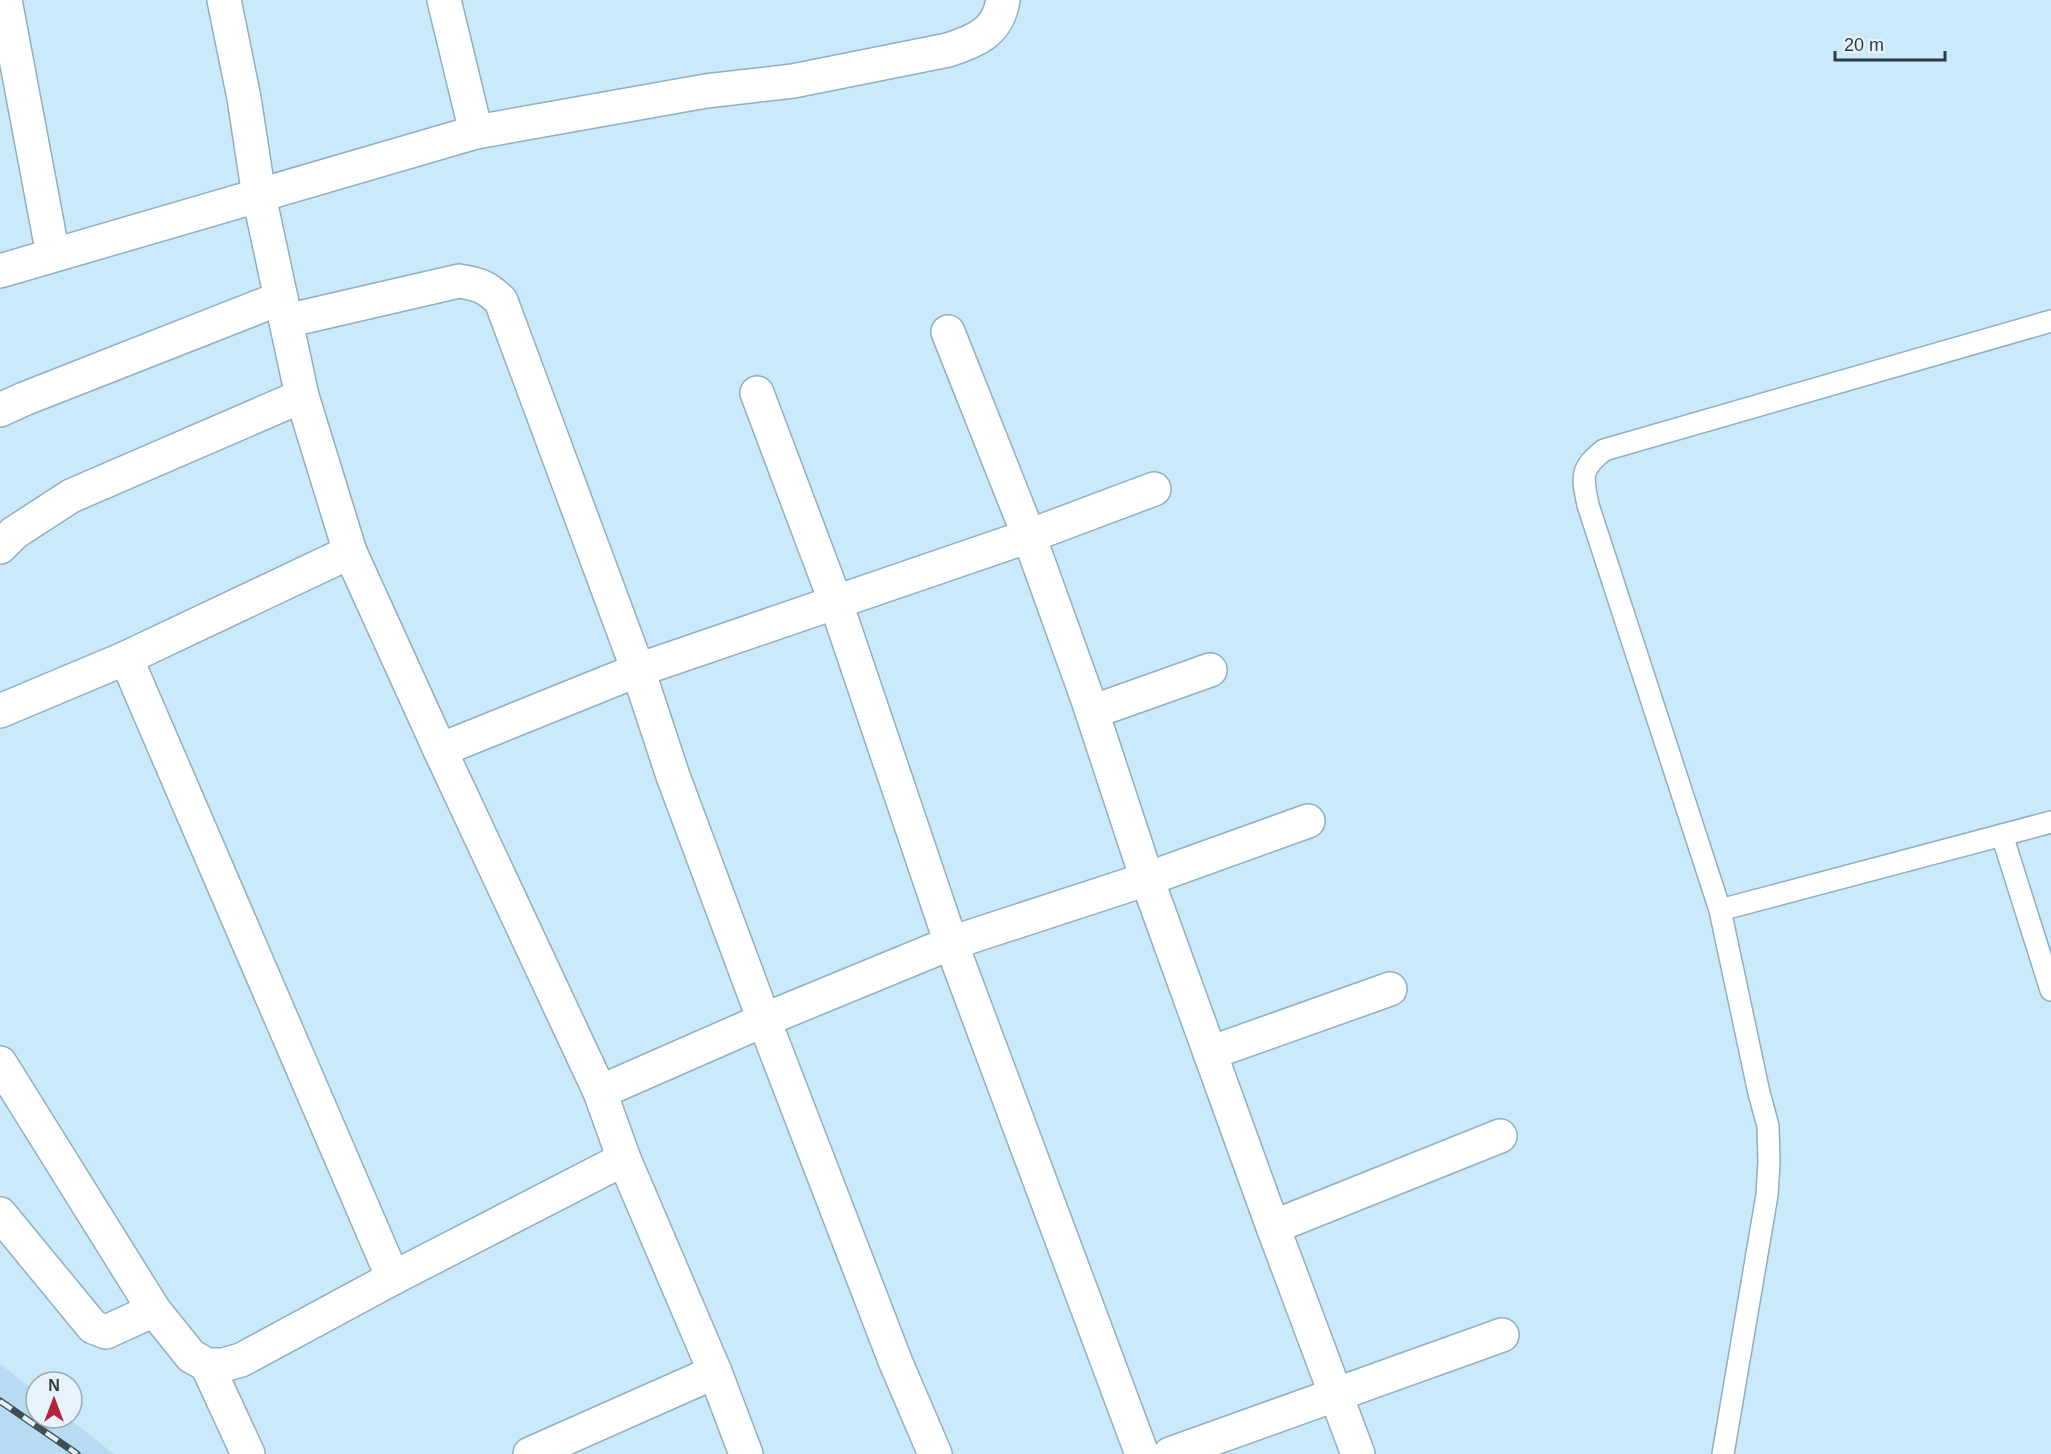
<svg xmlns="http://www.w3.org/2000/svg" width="2051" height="1454" font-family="Arial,sans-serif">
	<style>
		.built { fill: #b6dbf2 }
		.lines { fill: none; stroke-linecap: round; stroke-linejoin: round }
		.service-casing { stroke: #90aebf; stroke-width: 24 }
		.minor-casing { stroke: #90aebf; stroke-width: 36 }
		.tertiary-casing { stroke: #90aebf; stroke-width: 36 }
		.service { stroke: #fff; stroke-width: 21 }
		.minor { stroke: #fff; stroke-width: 33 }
		.tertiary { stroke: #fff; stroke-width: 33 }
		.rail-casing { stroke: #404e56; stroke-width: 7 }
		.rail { stroke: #e7f3fa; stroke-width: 4.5; stroke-dasharray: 14; stroke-linecap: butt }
	</style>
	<rect width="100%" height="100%" fill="#cae9fb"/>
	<polygon class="built" points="0,1364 36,1392 36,1418 68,1418 114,1454 0,1454"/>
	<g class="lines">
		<g class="service-casing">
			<g id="service">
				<polyline points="2002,835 2051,990"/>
				<polyline points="1720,910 2051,822"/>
				<path d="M1723,1454L1767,1195L1769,1162L1768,1126L1759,1093L1720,910L1588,505C1582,476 1580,469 1604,450L2051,321"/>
			</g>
		</g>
		<g class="minor-casing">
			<g id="minor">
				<polyline points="5,0 53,255"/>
				<polyline points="444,0 476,132"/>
				<path d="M0,271L476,132L706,91L793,81L948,50C976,41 998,32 1003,0"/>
				<path d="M286,321L459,281C479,284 487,287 501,301L638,670L673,776L764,1020L896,1363L935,1454"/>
				<polyline points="948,332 1029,536 1088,700 1147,879 1273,1227 1358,1454"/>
				<polyline points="757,393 836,603 951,943 1142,1454"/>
				<polyline points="0,410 24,399 281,298"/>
				<polyline points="0,547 14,533 71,496 302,396"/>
				<polyline points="126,658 393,1278"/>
				<polyline points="0,711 126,658 350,552"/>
				<polyline points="1092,712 1210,670"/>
				<polyline points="440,750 638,670 1029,536 1154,489"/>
				<polyline points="1210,1053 1390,989"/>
				<polyline points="0,1063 154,1310 191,1356 207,1365 223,1365 241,1360 393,1278 624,1159"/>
				<polyline points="600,1092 764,1020 951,943 1147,879 1308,821"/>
				<polyline points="0,1214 93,1327 106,1332 154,1310"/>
				<polyline points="1273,1227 1500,1136"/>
				<polyline points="207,1365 248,1454"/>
				<polyline points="530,1454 715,1372"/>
				<polyline points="1170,1454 1502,1335"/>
			</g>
		</g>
		<g class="tertiary-casing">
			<polyline id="tertiary" points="224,0 244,98 259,196 302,396 350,552 440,750 600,1092 624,1159 715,1372 746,1454"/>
		</g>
		<use href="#service" class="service"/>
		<use href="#minor" class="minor"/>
		<use href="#tertiary" class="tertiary"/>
		<g class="rail-casing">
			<polyline id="rail" points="0,1401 77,1454"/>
		</g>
		<use href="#rail" class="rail"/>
	</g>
	<g transform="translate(54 1400)"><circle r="28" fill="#e7f3fa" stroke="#9da9b0" stroke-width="1.5"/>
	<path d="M0-4.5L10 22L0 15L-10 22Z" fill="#b5233d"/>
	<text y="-9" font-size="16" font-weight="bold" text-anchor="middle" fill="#2f3b42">N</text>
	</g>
	<path d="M1835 51v9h110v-9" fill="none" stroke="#2f3b42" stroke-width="3"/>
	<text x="1844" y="51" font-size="18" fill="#2f3b42" stroke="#e7f3fa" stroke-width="4.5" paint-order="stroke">20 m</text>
</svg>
